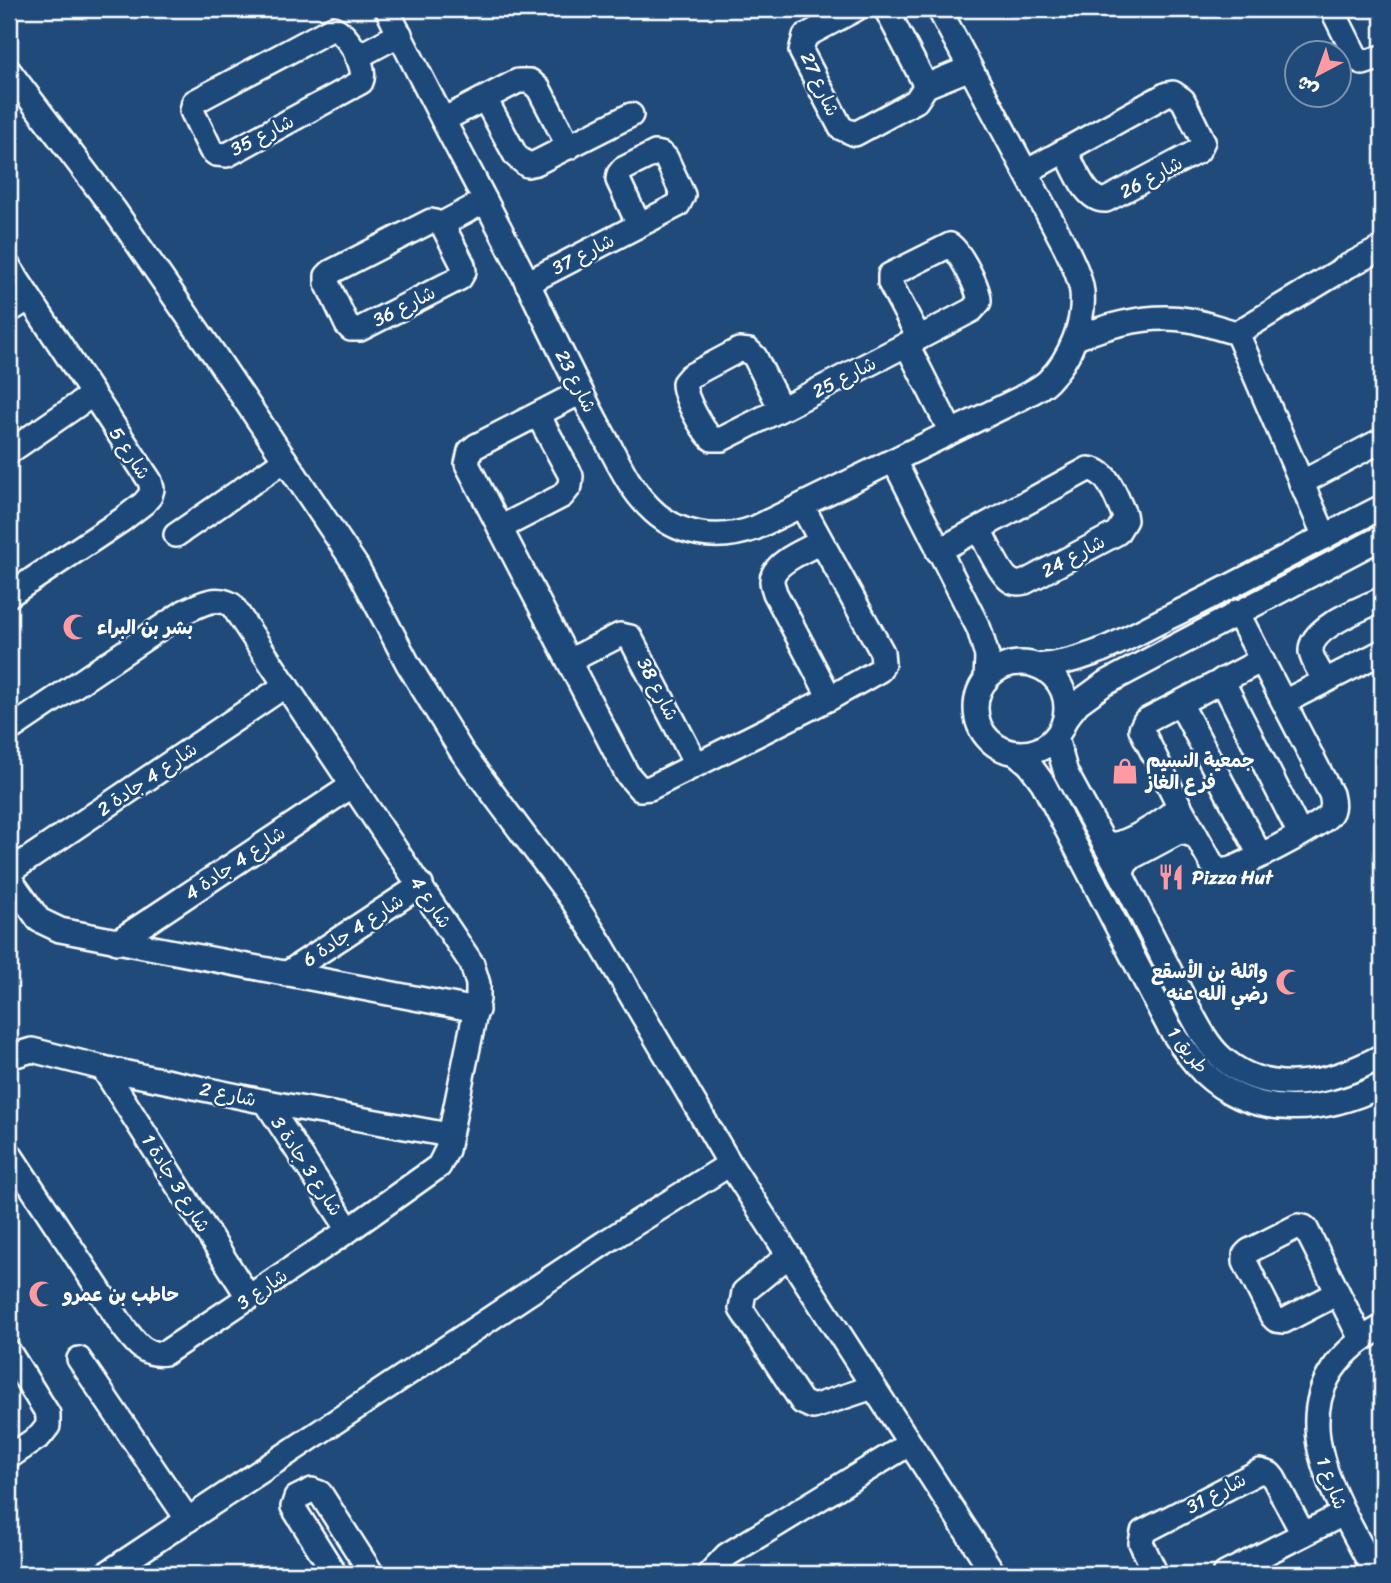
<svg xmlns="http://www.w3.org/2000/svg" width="1391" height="1583" font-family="Sriracha,'Playpen Sans Arabic',sans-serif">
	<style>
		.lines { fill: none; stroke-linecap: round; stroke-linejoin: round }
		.minor-casing { stroke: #fff; stroke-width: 28 }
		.minor { stroke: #1f4a7a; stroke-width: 23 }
		.labels { text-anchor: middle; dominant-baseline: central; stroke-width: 5; stroke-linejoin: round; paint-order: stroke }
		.street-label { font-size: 19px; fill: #fff; stroke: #1f4a7a }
		.poi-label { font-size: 19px; font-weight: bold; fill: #fff; stroke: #1f4a7a; text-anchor: start }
	</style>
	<rect width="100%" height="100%" fill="#1f4a7a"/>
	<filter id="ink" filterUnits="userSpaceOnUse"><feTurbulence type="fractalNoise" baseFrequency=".0143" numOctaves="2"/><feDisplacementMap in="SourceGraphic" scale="14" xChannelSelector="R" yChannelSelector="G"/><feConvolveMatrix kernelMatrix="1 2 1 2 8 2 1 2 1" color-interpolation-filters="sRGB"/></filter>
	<g filter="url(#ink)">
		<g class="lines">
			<g class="minor-casing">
				<g id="minor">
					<path d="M387,9C433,105 485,197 532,292C555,340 578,388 603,434C617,459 628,486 648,506C676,536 718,542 755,528L1021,398C1030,393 1041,388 1048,381C1070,359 1085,323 1082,292C1080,276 1072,261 1065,246L939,9"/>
					<polyline points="856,9 805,36 801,51 841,128 855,134 916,101 926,86 970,68"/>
					<polyline points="886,9 926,86"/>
					<polyline points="1334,9 1335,15 1357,59 1363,63 1382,57"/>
					<path d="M333,28C348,33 368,68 361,82L227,155L216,154L211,150L192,111L194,102Z"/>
					<polyline points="357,57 400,34"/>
					<polyline points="9,71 115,211 216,357 357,567 408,664 462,752 573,901 601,944 730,1164 994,1574"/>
					<polyline points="485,99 516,156 527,165 536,163 631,115"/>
					<polyline points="443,120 518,81 530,81 539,89 569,147"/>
					<path d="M1026,172L1167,94L1173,93L1183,100L1203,141L1198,151L1106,200C1085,202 1074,166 1065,150"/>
					<polyline points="442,224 463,265 464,271 460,278 360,329 351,329 347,325 327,283 327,276 331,272 431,221 442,224 485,201"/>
					<polyline points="9,267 150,481 152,489 150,496 144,503 122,520 9,595"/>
					<polyline points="527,283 678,205 683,195 666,158 661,154 655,153 623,169 619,174 618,180 639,225"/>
					<polyline points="9,311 29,298"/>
					<path d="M1076,338C1111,324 1151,313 1189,320C1205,323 1221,329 1237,333"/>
					<polyline points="907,345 951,432"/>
					<polyline points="581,392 476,446 470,451 467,464 627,774 640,789 650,788 830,698 880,670 883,663 882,652 802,506"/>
					<path d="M781,409L755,357L749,351L739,350L690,376L684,383C684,397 702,430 712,439H722C805,397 889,354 972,310L979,302C980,289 960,252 950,245L890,275V283L919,338"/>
					<polyline points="9,452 92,395"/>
					<polyline points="894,461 979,629 987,656 986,680"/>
					<polyline points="1301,483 1382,440"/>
					<polyline points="500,528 562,496 570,486 571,476 538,415"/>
					<polyline points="176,535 285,460"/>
					<polyline points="1325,537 1237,333 1348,266 1382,248"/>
					<path d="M821,542C807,550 772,562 772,581C772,585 774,589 775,593L830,698"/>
					<path d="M938,551L1088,469C1109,470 1116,498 1124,514L1125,520L1117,533L1025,582C1021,583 1017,584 1013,582C1001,578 985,540 979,529"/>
					<path d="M1237,612L1331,794C1333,802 1334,809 1329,815C1321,826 1240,868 1226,870C1220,871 1216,869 1212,864L1178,803L1141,729L1145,721L1262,660"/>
					<polyline points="569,661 620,635 630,637 696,764"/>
					<circle cx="1021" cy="708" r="45"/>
					<path d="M1037,666C1089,662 1121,641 1167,618C1240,583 1310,543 1382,507"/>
					<polyline points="1222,680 1300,834"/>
					<path d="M1325,681C1321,673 1312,661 1311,652C1309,627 1364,608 1382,599"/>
					<polyline points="1284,702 1382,652"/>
					<polyline points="1180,703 1260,855"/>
					<polyline points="1066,718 1078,703 1104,684 1382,537"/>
					<path d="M9,730L184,612C201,604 215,595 232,605L472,964L478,984V999L447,1150L439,1166L349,1230L165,1353C144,1356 136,1343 124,1328L9,1153"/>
					<path d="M1056,738L1066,773L1121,874L1191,1013C1199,1028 1208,1045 1221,1057C1268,1100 1333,1083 1382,1056"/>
					<path d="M1016,753L1029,764L1043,783L1168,1025C1179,1042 1190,1059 1204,1073C1254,1120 1324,1114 1382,1085"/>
					<path d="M1103,841C1109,844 1113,845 1120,843C1134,839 1175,817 1178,803"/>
					<polyline points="9,872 286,685"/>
					<polyline points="1121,874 1126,863 1132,857 1177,833 1183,832 1196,836"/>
					<polyline points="9,878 39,920 60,930 477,1010"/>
					<polyline points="117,942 353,785"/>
					<polyline points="286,974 421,885"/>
					<polyline points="9,1057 32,1050 103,1068 266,1102 449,1135"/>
					<polyline points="103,1068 249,1298"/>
					<polyline points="266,1102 349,1230"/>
					<polyline points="789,1255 744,1292 741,1309 802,1402 813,1407 873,1387"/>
					<polyline points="1338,1293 1284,1321 1276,1320 1272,1316 1245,1262 1245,1255 1249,1251 1298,1226 1304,1227 1306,1229 1361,1339"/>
					<polyline points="9,1352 48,1414 48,1426 40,1436 9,1457"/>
					<polyline points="79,1359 188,1520"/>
					<polyline points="106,1574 604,1243 730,1164"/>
					<polyline points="335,1574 293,1507 296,1498 312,1490 320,1493 372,1574"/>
					<polyline points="709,1574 727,1555 909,1444"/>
					<polyline points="1156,1574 1141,1543 1143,1532 1260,1471 1270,1474 1274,1479 1303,1534"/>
					<polyline points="1225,1574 1343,1514"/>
					<path d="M1376,1574C1330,1489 1267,1391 1382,1327"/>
				</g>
			</g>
			<use href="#minor" class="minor"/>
		</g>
	</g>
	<defs>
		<g id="mosque-bare" transform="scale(2.1)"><path d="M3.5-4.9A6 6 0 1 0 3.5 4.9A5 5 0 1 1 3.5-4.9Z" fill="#ff9aa2" stroke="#1f4a7a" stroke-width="2.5" paint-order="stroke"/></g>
		<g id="shop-bare" transform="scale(2.1)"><path d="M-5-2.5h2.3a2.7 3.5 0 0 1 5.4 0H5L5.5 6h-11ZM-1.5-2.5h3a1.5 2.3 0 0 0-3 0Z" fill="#ff9aa2" stroke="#1f4a7a" stroke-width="2.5" paint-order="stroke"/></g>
		<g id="restaurant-bare" transform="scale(2.1)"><path d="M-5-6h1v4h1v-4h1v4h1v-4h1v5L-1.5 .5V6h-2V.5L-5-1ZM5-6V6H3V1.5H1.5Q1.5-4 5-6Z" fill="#ff9aa2" stroke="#1f4a7a" stroke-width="2.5" paint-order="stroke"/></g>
	</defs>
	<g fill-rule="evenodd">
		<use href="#mosque-bare" x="76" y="627"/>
		<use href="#shop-bare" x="1125" y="771"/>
		<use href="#restaurant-bare" x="1171" y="877"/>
		<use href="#mosque-bare" x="1289" y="982"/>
		<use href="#mosque-bare" x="42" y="1294"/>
	</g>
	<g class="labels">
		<g class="street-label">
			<text transform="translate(820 84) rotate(66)">شارع 27</text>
			<text transform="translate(262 135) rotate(-27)">شارع 35</text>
			<text transform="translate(1151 177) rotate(-28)">شارع 26</text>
			<text transform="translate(583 254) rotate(-27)">شارع 37</text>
			<text transform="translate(404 306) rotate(-27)">شارع 36</text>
			<text transform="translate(844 377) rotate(-27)">شارع 25</text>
			<text transform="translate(576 381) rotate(63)">شارع 23</text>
			<text transform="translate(130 453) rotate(57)">شارع 5</text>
			<text transform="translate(1073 556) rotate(-28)">شارع 24</text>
			<text transform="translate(658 689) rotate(63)">شارع 38</text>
			<text transform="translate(147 779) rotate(-34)">شارع 4 جادة 2</text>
			<text transform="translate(235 863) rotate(-34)">شارع 4 جادة 4</text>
			<text transform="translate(431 902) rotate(56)">شارع 4</text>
			<text transform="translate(353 930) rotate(-33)">شارع 4 جادة 6</text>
			<text transform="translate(1188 1050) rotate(52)">طريق 1</text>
			<text transform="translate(228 1094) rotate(12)">شارع 2</text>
			<text transform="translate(307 1166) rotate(57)">شارع 3 جادة 3</text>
			<text transform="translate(176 1183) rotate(58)">شارع 3 جادة 1</text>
			<text transform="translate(262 1289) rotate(-34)">شارع 3</text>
			<text transform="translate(1332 1483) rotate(69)">شارع 1</text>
			<text transform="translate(1216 1493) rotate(-28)">شارع 31</text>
		</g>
		<g class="poi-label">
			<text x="97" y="627">بشر بن البراء</text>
			<text x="1146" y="760">جمعية النسيم<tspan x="1146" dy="22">فرع الغاز</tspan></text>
			<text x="1192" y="877">Pizza Hut</text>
			<text x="1268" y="971" text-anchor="end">واثلة بن الأسقع<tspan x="1268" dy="22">رضي الله عنه</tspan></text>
			<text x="63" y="1294">حاطب بن عمرو</text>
		</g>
	</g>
	<rect width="1391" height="1583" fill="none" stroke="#1f4a7a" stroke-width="35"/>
	<rect x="18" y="18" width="1356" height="1548" fill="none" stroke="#fff" stroke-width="2.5" filter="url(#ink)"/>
	<g transform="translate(1318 74) rotate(221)"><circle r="33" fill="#1f4a7a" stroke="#7992af" stroke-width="2"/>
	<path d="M0-5L12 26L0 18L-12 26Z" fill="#ff9aa2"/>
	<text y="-10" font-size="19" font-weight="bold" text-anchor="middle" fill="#ffffff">ش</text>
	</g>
</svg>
